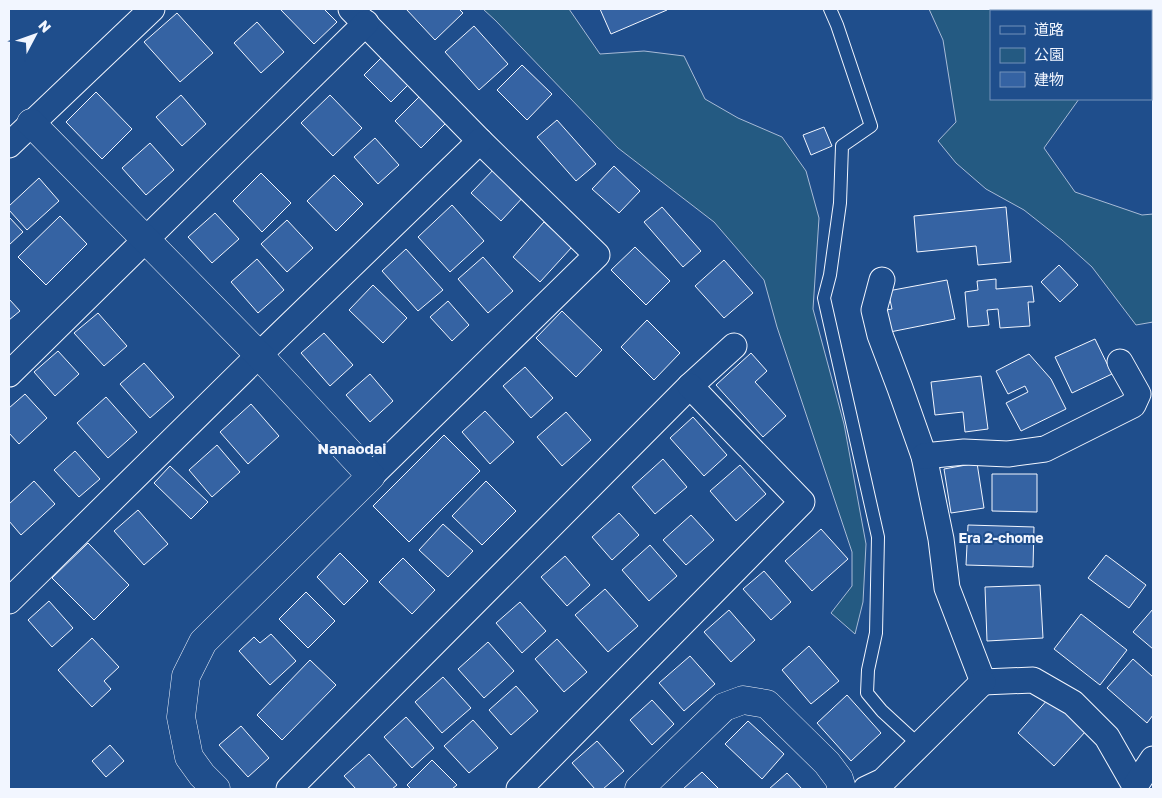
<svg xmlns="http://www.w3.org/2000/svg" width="1162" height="798" font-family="'Golos Text','Noto Sans JP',sans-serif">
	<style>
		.green { fill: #245a82; stroke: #a8bbd7 }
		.building { fill: #3563a3; stroke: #f2f6ff }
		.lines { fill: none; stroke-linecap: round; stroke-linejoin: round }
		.lane-casing { stroke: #f2f6ff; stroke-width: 14 }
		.street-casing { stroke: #f2f6ff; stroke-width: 27 }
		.secondary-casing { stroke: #f2f6ff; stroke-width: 29 }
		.lane { stroke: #1f4e8c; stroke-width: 12 }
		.street { stroke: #1f4e8c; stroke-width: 25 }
		.secondary { stroke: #1f4e8c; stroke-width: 28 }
		.labels { text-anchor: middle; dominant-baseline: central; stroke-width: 4; stroke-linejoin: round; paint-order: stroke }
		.neighbourhood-label { font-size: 14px; font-weight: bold; fill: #f2f6ff; stroke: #1f4e8c }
		.quarter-label { font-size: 15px; font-weight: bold; fill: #f2f6ff; stroke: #1f4e8c }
	</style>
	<rect width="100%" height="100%" fill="#1f4e8c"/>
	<g class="green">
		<polygon points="483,9 569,9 600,54 644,51 684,56 705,99 738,118 782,137 806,171 819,218 813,309 844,424 866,544 863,602 855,634 831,613 852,586 852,552 777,327 764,280 714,222 618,148 496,21"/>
		<polygon points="929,9 1086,9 1086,11 991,11 991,99 1079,99 1044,148 1075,192 1142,215 1153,214 1153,322 1136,325 1092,267 1062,240 1024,210 986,189 956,163 938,141 956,122 943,40"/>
	</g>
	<g class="building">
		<polygon points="280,9 324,9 337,22 314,44"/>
		<polygon points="406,9 459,9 463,13 435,40"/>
		<polygon points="600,9 666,9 667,10 611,34"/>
		<polygon points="177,13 213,53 180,82 144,42"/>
		<polygon points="257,22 284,52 261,73 234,43"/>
		<polygon points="474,26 508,64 479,90 445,52"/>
		<polygon points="386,53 413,80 391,102 364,75"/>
		<polygon points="522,65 552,94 527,120 497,90"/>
		<polygon points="96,92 132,129 102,159 66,122"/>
		<polygon points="424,92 450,119 421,148 395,121"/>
		<polygon points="181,95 206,124 182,146 156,117"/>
		<polygon points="330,95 362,128 333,156 301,123"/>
		<polygon points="557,120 596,164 576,181 537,137"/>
		<polygon points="824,127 832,146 811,155 803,135"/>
		<polygon points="375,138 399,165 378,184 354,157"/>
		<polygon points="150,143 174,170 146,195 122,168"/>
		<polygon points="497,166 526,194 501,221 471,193"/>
		<polygon points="614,166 640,191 619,213 592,189"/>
		<polygon points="261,173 291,203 262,232 233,201"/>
		<polygon points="334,175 363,204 336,231 307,201"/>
		<polygon points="39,178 59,201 27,230 9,210 9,206"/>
		<polygon points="452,205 484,241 450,272 418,237"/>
		<polygon points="662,207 701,251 683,267 644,222"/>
		<polygon points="1006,207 1011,262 978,265 976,246 917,252 914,216"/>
		<polygon points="215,213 239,239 212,263 188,237"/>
		<polygon points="60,216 87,244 46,285 18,257"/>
		<polygon points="9,217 23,232 9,245"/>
		<polygon points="287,220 313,248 287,272 261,244"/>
		<polygon points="544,222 572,247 540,282 513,257"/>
		<polygon points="635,247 670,281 646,305 611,270"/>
		<polygon points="406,249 443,290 418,311 382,271"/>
		<polygon points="483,257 513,291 488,313 458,279"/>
		<polygon points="257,259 284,290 258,313 231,282"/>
		<polygon points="724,260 753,293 724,318 695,286"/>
		<polygon points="1059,265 1078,285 1060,302 1041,282"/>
		<polygon points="996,279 996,289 1032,286 1034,302 1028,302 1030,326 1000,328 998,309 987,310 989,325 968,327 965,292 978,290 977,281"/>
		<polygon points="947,280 955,319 885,333 880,311 892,309 888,291"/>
		<polygon points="373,285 407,318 383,343 349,310"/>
		<polygon points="9,299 20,311 9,320"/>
		<polygon points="448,301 469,325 452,341 430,317"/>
		<polygon points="562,311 602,350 576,377 536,338"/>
		<polygon points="98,313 127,346 104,366 74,333"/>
		<polygon points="647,320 680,353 654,380 621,347"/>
		<polygon points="324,333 353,365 330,386 301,353"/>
		<polygon points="1095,339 1112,374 1072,393 1055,357"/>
		<polygon points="58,351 79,374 55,396 34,372"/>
		<polygon points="751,353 767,371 755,382 786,416 763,437 716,385"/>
		<polygon points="1029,354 1051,379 1066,409 1021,431 1006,403 1028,392 1025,386 1008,394 996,371"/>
		<polygon points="144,363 174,397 150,418 120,384"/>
		<polygon points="525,367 553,398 531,418 503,386"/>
		<polygon points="370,374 393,401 370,422 346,395"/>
		<polygon points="981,376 988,429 965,432 963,412 935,415 931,382"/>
		<polygon points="25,394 47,418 19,444 9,433 9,408"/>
		<polygon points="106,397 137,432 108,458 77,423"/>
		<polygon points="251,404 279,436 248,464 220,432"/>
		<polygon points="485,411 514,442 490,464 462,432"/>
		<polygon points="566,412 591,440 562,466 537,437"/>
		<polygon points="693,417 727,455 704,476 670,438"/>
		<polygon points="444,435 480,471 409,542 373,506"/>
		<polygon points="217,445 240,472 212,497 189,470"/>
		<polygon points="75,451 100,479 79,497 54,470"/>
		<polygon points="663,459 687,487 655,514 632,487"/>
		<polygon points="977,463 984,508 951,513 944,469"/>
		<polygon points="740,465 766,494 736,521 710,491"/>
		<polygon points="170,466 208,502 191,519 154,483"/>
		<polygon points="992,474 1037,474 1037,512 992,511"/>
		<polygon points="34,481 55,504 21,535 9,521 9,504"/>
		<polygon points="486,481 516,511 482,545 452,516"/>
		<polygon points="138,510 168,544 144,565 114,531"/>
		<polygon points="619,513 639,535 612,560 592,537"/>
		<polygon points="691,515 714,540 686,565 663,540"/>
		<polygon points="443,524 473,551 448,577 419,550"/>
		<polygon points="968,525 1034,527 1033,567 966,565"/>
		<polygon points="821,529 848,559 812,591 785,561"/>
		<polygon points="88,543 129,585 94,620 52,578"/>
		<polygon points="650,545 677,576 649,601 622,570"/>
		<polygon points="340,553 368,581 344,605 317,577"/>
		<polygon points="1106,555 1146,585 1129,608 1088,578"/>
		<polygon points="565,556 590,585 567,606 541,577"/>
		<polygon points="403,558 435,590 412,614 379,582"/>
		<polygon points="764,571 791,602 771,620 743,589"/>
		<polygon points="1040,585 1043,638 987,641 985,587"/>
		<polygon points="605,589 638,626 608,652 575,615"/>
		<polygon points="306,592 335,621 308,648 279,619"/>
		<polygon points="49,601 73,628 52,647 28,620"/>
		<polygon points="520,602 546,631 522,653 496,623"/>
		<polygon points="1153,609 1153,649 1133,632"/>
		<polygon points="729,610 755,640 731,662 704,632"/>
		<polygon points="1081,614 1127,650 1100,685 1054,649"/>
		<polygon points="271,634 296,661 270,685 239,651 254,637 260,643"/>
		<polygon points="92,638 119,667 104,681 111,689 92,707 58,670"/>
		<polygon points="557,639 587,672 564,692 535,659"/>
		<polygon points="488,642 514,671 484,698 458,669"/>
		<polygon points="809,646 839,681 811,704 782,670"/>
		<polygon points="690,656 715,684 684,711 659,683"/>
		<polygon points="1133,659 1153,677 1153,715 1147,723 1107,688"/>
		<polygon points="310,660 336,685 282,740 257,715"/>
		<polygon points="443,677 471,708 442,733 415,702"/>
		<polygon points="516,686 538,711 511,735 489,710"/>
		<polygon points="847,695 881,733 851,761 817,723"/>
		<polygon points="1049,698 1086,731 1054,766 1018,733"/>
		<polygon points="652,700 674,724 652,745 630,720"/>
		<polygon points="406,717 434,748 412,768 384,737"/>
		<polygon points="473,720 498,748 469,773 444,746"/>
		<polygon points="748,721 784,754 762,779 725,744"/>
		<polygon points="241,726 269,758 248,777 219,745"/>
		<polygon points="597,741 624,771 603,789 595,789 572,763"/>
		<polygon points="110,745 124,761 106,777 92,761"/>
		<polygon points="369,754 397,785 392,789 356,789 344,776"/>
		<polygon points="432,760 457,785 452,789 411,789 407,785"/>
		<polygon points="702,772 719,789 683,789"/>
		<polygon points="787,773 802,789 769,789"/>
	</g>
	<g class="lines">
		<g class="lane-casing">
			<polyline id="lane" points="830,9 837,25 871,126 842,146 840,203 830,275 824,298 878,537 876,633 868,670 867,693 882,711 919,745"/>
		</g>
		<g class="street-casing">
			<g id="street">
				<polyline points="351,9 480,141 597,255 371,476"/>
				<polyline points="9,145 152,9"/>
				<polyline points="882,280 874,310 880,335 900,388 924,456 941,539 947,588 983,682 1033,680 1073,703 1107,737 1135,786"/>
				<polyline points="9,374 366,23"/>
				<polyline points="924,456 964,452 1008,454 1045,449 1133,405 1138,394 1120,362"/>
				<polyline points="9,601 259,355 480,141"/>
				<polyline points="289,789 690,386 734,346"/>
				<polyline points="519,789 802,502 690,386"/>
				<polyline points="866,789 883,781 983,682"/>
				<polyline points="1135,789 1135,786 1153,759"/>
			</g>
		</g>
		<g class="secondary-casing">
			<g id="secondary">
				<polyline points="31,123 259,355 371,476 203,642 186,676 181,717 189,757 202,775 216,789"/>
				<polyline points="639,789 724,707 743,700 767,704 827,763 839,779 842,789"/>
			</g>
		</g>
		<use href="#lane" class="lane"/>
		<use href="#street" class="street"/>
		<use href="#secondary" class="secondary"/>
	</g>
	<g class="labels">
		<g class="neighbourhood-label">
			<text x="1001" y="537">Era 2-chome</text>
		</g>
		<g class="quarter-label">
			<text x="352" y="448">Nanaodai</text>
		</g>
	</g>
	<rect width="1162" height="798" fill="none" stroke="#f2f6ff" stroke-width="20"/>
	<rect x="990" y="10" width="162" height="90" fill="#1f4e8c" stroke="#7391ba"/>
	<rect x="1000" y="26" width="25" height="8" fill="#1f4e8c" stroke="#7391ba"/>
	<text x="1034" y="35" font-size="15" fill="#f2f6ff">道路</text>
	<rect x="1000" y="48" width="25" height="15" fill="#245a82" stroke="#7391ba"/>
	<text x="1034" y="60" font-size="15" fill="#f2f6ff">公園</text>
	<rect x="1000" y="72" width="25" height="15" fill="#3563a3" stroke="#7391ba"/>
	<text x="1034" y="85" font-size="15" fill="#f2f6ff">建物</text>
	<g transform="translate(35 35) rotate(49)" stroke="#1f4e8c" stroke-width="4" paint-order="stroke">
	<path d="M0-4L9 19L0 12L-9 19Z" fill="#f2f6ff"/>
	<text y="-8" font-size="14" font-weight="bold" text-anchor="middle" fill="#f2f6ff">N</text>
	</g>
</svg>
